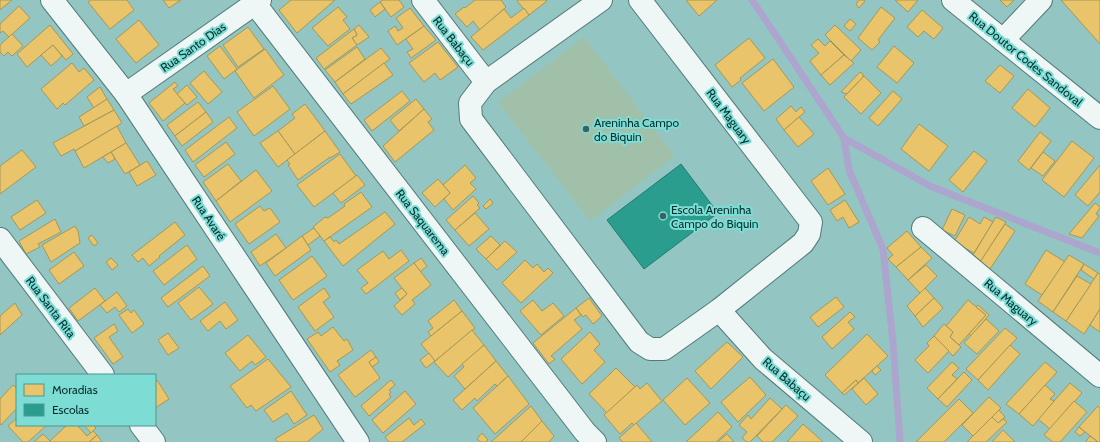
<svg xmlns="http://www.w3.org/2000/svg" width="1100" height="442" font-family="Cabin,sans-serif">
	<style>
		.green { fill: #a0c0aa }
		.homes { fill: #e9c46a; stroke: #a49858 }
		.schools { fill: #2a9d8f; stroke: #1f7c72 }
		.lines { fill: none; stroke-linecap: round; stroke-linejoin: round }
		.stream { stroke: #aca5cd; stroke-width: 7 }
		.minor-casing { stroke: #527b78; stroke-width: 24 }
		.minor { stroke: #eff6f6; stroke-width: 22 }
		.poi-dot { fill: #366462; stroke: #7ddcd4; stroke-width: 1.5 }
		.labels { text-anchor: middle; dominant-baseline: central; stroke-width: 4; stroke-linejoin: round; paint-order: stroke }
		.street-label { font-size: 12px; fill: #04302e; stroke: #7ddcd4 }
		.poi-label { font-size: 12px; fill: #04302e; stroke: #7ddcd4; text-anchor: start }
	</style>
	<rect width="100%" height="100%" fill="#93c6c2"/>
	<polygon class="green" points="584,37 675,156 590,221 498,102"/>
	<g class="homes">
		<polygon points="0,0 12,0 0,10"/>
		<polygon points="91,0 127,0 134,10 110,29 88,2"/>
		<polygon points="163,0 181,0 169,8"/>
		<polygon points="291,0 335,0 297,33 279,10"/>
		<polygon points="383,0 399,0 404,7 391,17 380,2"/>
		<polygon points="475,0 501,0 506,7 480,30 473,21 467,27 455,14 464,7 465,8"/>
		<polygon points="518,0 546,0 547,1 529,15 517,1"/>
		<polygon points="686,0 717,0 699,16"/>
		<polygon points="859,0 863,0 865,1 859,8 856,4"/>
		<polygon points="895,0 918,0 908,12"/>
		<polygon points="1000,0 1014,0 1007,7"/>
		<polygon points="1061,0 1100,0 1100,44"/>
		<polygon points="380,2 385,9 375,17 370,10"/>
		<polygon points="19,6 30,18 9,37 3,31 0,33 0,24"/>
		<polygon points="338,7 347,17 343,20 350,29 328,46 312,28"/>
		<polygon points="881,7 895,18 878,40 880,42 872,50 858,38"/>
		<polygon points="410,8 424,26 397,45 388,31 395,26 398,31 403,28 396,18"/>
		<polygon points="524,8 529,15 483,50 471,37 504,9 511,18"/>
		<polygon points="922,10 943,28 934,39 924,31 918,37 907,27"/>
		<polygon points="850,19 856,24 850,31 844,26"/>
		<polygon points="139,20 159,45 136,63 116,39"/>
		<polygon points="50,25 73,54 66,60 53,45 27,67 17,54"/>
		<polygon points="359,25 369,37 357,45 352,38 357,35 354,29"/>
		<polygon points="835,25 861,50 851,61 825,35"/>
		<polygon points="424,26 436,40 411,58 407,52 413,49 406,39"/>
		<polygon points="248,27 264,49 238,67 223,45"/>
		<polygon points="354,29 357,35 352,38 357,45 324,69 316,58"/>
		<polygon points="12,34 23,46 12,56 8,52 4,56 0,52 0,45"/>
		<polygon points="749,38 765,58 740,78 741,80 732,87 715,65"/>
		<polygon points="818,39 825,46 830,41 844,55 821,75 810,61 819,53 811,45"/>
		<polygon points="438,42 458,67 440,80 435,73 424,82 409,63"/>
		<polygon points="53,45 62,56 51,66 41,55"/>
		<polygon points="220,46 237,69 224,79 207,56"/>
		<polygon points="894,46 914,63 897,83 877,67"/>
		<polygon points="357,47 365,59 335,82 325,70"/>
		<polygon points="381,48 390,59 343,94 335,82"/>
		<polygon points="265,49 284,75 254,98 235,71"/>
		<polygon points="844,55 854,63 830,85 821,75"/>
		<polygon points="773,59 794,87 764,111 742,83"/>
		<polygon points="72,63 79,72 84,68 94,80 65,105 63,103 57,109 41,89"/>
		<polygon points="384,63 393,75 351,104 343,94"/>
		<polygon points="1000,65 1014,76 1000,93 985,81"/>
		<polygon points="204,71 222,92 208,104 190,83"/>
		<polygon points="860,72 863,74 863,77 847,94 841,92"/>
		<polygon points="864,76 881,93 861,114 844,97"/>
		<polygon points="175,82 178,86 173,89 185,103 163,121 149,103"/>
		<polygon points="187,85 197,97 187,105 177,94"/>
		<polygon points="273,86 290,109 254,136 237,112"/>
		<polygon points="100,87 107,99 94,108 87,97"/>
		<polygon points="1028,89 1050,108 1035,127 1012,108"/>
		<polygon points="402,91 410,101 372,131 364,120"/>
		<polygon points="893,91 902,99 878,126 869,118"/>
		<polygon points="107,99 114,110 84,126 79,117"/>
		<polygon points="416,99 424,109 399,131 390,120"/>
		<polygon points="198,102 206,112 175,136 167,125"/>
		<polygon points="305,104 325,131 295,154 278,131 295,118 292,114"/>
		<polygon points="791,106 796,112 801,107 805,112 784,130 776,119"/>
		<polygon points="424,109 432,119 428,122 434,130 395,162 383,146"/>
		<polygon points="114,110 122,123 75,151 74,149 61,156 53,143"/>
		<polygon points="206,112 213,122 182,146 175,136"/>
		<polygon points="229,117 237,128 193,162 185,150"/>
		<polygon points="799,117 814,134 798,147 784,130"/>
		<polygon points="919,124 948,146 929,171 901,149"/>
		<polygon points="117,126 126,143 84,168 75,151"/>
		<polygon points="278,131 295,154 278,167 260,143"/>
		<polygon points="325,131 340,152 330,158 330,157 298,180 288,165 290,164 287,160"/>
		<polygon points="1040,132 1051,141 1029,170 1018,161"/>
		<polygon points="1072,141 1094,158 1064,197 1042,180"/>
		<polygon points="226,142 235,154 204,177 195,165"/>
		<polygon points="126,143 140,165 125,174 111,152"/>
		<polygon points="22,150 36,167 0,194 0,166"/>
		<polygon points="974,151 987,161 963,192 949,180"/>
		<polygon points="111,152 115,159 108,163 103,157"/>
		<polygon points="1043,152 1055,161 1043,176 1031,168"/>
		<polygon points="340,154 356,176 314,207 297,185"/>
		<polygon points="147,161 156,175 137,186 129,172"/>
		<polygon points="228,164 241,181 216,201 203,182"/>
		<polygon points="465,165 476,178 470,183 476,189 453,210 444,199 450,193 443,185"/>
		<polygon points="1100,165 1100,192 1088,206 1075,195"/>
		<polygon points="828,168 845,194 828,205 811,181"/>
		<polygon points="256,170 272,191 230,222 216,201"/>
		<polygon points="357,175 365,185 341,203 333,193"/>
		<polygon points="438,179 450,193 435,207 422,193"/>
		<polygon points="361,192 372,207 324,241 313,227 325,217 328,218 345,206 344,204"/>
		<polygon points="473,196 479,203 477,205 480,208 455,230 446,220"/>
		<polygon points="490,199 493,203 486,209 483,206"/>
		<polygon points="37,200 46,213 20,230 11,217"/>
		<polygon points="845,200 859,222 849,228 843,217 837,221 830,210"/>
		<polygon points="1095,203 1100,207 1100,208 1096,214 1099,216 1082,238 1069,234"/>
		<polygon points="260,206 264,211 270,208 280,222 249,244 235,224"/>
		<polygon points="952,209 965,215 955,236 942,230"/>
		<polygon points="385,212 395,224 343,266 324,241 330,237 334,242 336,240 339,244"/>
		<polygon points="475,213 489,229 469,246 455,230"/>
		<polygon points="969,217 980,224 984,217 993,222 974,253 954,242"/>
		<polygon points="996,217 1006,222 981,261 973,255"/>
		<polygon points="55,219 61,232 38,244 40,247 26,254 19,241"/>
		<polygon points="175,222 185,235 159,256 160,257 149,266 143,258 138,262 132,255"/>
		<polygon points="1005,224 1015,231 990,269 980,262"/>
		<polygon points="75,226 78,231 80,243 51,262 42,245"/>
		<polygon points="314,228 320,236 308,245 302,236"/>
		<polygon points="907,231 921,247 896,267 888,259 893,255 887,248"/>
		<polygon points="276,234 286,248 260,266 251,252"/>
		<polygon points="92,235 98,243 94,246 88,238"/>
		<polygon points="302,236 311,250 275,276 266,263"/>
		<polygon points="491,236 500,245 486,259 476,249"/>
		<polygon points="505,241 517,252 497,270 486,259"/>
		<polygon points="187,245 197,259 164,285 153,271"/>
		<polygon points="921,247 932,258 908,280 896,267"/>
		<polygon points="401,250 409,261 366,294 361,288 368,283 357,270 383,251 389,259"/>
		<polygon points="1046,250 1065,262 1042,295 1025,284"/>
		<polygon points="74,252 84,266 59,284 49,270"/>
		<polygon points="1069,255 1084,264 1053,312 1038,301"/>
		<polygon points="312,256 327,276 293,300 279,280"/>
		<polygon points="111,258 118,265 112,270 106,262"/>
		<polygon points="421,258 427,266 420,272 414,263"/>
		<polygon points="525,260 533,268 537,264 544,272 548,268 553,273 521,303 502,283"/>
		<polygon points="414,263 431,285 412,300 415,304 402,315 394,306 407,294 394,278"/>
		<polygon points="1084,264 1098,273 1094,279 1081,270"/>
		<polygon points="926,265 937,276 920,293 908,280"/>
		<polygon points="203,266 210,276 168,307 161,298"/>
		<polygon points="1098,273 1100,274 1100,309 1084,334 1066,321"/>
		<polygon points="1077,276 1091,284 1066,321 1053,312"/>
		<polygon points="199,287 213,304 191,320 178,303"/>
		<polygon points="95,288 105,301 78,321 69,308"/>
		<polygon points="324,288 330,297 323,302 334,317 315,331 298,307"/>
		<polygon points="402,288 407,294 400,300 395,293"/>
		<polygon points="925,288 934,298 915,316 907,306"/>
		<polygon points="117,292 127,306 119,312 115,307 107,313 100,305"/>
		<polygon points="836,297 844,307 818,327 810,317"/>
		<polygon points="589,298 602,316 593,324 586,315 583,317 576,308"/>
		<polygon points="934,298 943,308 923,327 915,316"/>
		<polygon points="454,300 462,311 431,336 428,332 433,328 428,321"/>
		<polygon points="533,300 542,311 553,303 564,316 541,335 520,311"/>
		<polygon points="968,300 986,315 959,345 950,337 953,332 946,326"/>
		<polygon points="225,302 238,320 226,329 220,321 208,331 200,321"/>
		<polygon points="15,303 22,315 0,335 0,316"/>
		<polygon points="978,305 989,315 971,336 969,334 986,315 976,307"/>
		<polygon points="576,308 581,315 574,320 582,329 551,356 555,359 549,364 533,343"/>
		<polygon points="128,309 131,313 134,310 144,324 132,333 119,315"/>
		<polygon points="1100,309 1100,332 1090,325"/>
		<polygon points="462,311 475,328 435,361 421,344"/>
		<polygon points="850,312 855,317 848,322 854,329 832,349 822,337"/>
		<polygon points="986,319 999,331 977,354 964,343"/>
		<polygon points="114,324 118,331 109,337 123,357 113,364 94,338"/>
		<polygon points="944,324 953,332 950,337 961,347 953,356 934,336"/>
		<polygon points="333,327 344,341 347,339 353,350 337,361 340,365 330,372 307,339 318,332 321,336"/>
		<polygon points="1005,328 1017,338 978,380 966,369"/>
		<polygon points="472,330 484,345 448,377 434,362"/>
		<polygon points="590,332 600,344 594,350 605,362 582,384 561,359"/>
		<polygon points="168,333 179,348 168,355 158,340"/>
		<polygon points="867,334 888,356 858,383 856,380 842,393 825,375"/>
		<polygon points="248,335 266,357 255,365 252,361 240,371 225,353"/>
		<polygon points="934,336 949,351 928,373 915,360 929,346 927,343"/>
		<polygon points="727,342 743,357 711,389 695,371"/>
		<polygon points="484,345 496,361 465,389 454,376 464,367 462,364"/>
		<polygon points="1010,345 1020,354 988,390 978,380"/>
		<polygon points="371,350 376,357 369,362 380,378 355,397 338,375"/>
		<polygon points="429,353 435,361 426,368 420,360"/>
		<polygon points="376,357 379,362 372,367 369,362"/>
		<polygon points="268,359 291,387 256,411 251,405 247,408 230,386"/>
		<polygon points="496,361 508,376 497,386 495,384 477,401 475,398 462,410 453,400"/>
		<polygon points="952,362 959,368 952,375 957,379 938,399 927,388"/>
		<polygon points="1045,362 1057,372 1019,414 1006,404"/>
		<polygon points="877,366 881,370 875,375 872,371"/>
		<polygon points="616,368 635,387 607,413 589,394"/>
		<polygon points="964,372 972,380 947,407 938,399"/>
		<polygon points="508,376 529,404 495,434 473,408"/>
		<polygon points="750,377 766,395 738,422 721,402"/>
		<polygon points="687,378 710,403 685,425 663,400"/>
		<polygon points="864,378 878,394 866,405 852,389"/>
		<polygon points="157,380 169,399 155,408 155,382"/>
		<polygon points="391,380 395,385 389,390 391,392 389,394 391,397 369,416 361,406"/>
		<polygon points="856,380 858,383 844,395 842,393"/>
		<polygon points="647,383 662,401 634,425 632,423 620,434 604,415 637,385 640,389"/>
		<polygon points="1070,383 1082,393 1050,429 1038,419"/>
		<polygon points="13,385 17,389 17,408 1,425 0,423 0,399"/>
		<polygon points="1045,385 1055,394 1050,399 1054,401 1033,426 1019,414"/>
		<polygon points="291,391 307,415 294,424 287,413 273,422 264,410"/>
		<polygon points="405,391 416,404 383,433 372,420"/>
		<polygon points="989,397 1001,408 973,436 962,425"/>
		<polygon points="770,398 782,409 750,442 747,442 742,438 747,432 739,425 748,415 751,419"/>
		<polygon points="959,399 973,413 944,442 916,442"/>
		<polygon points="1074,401 1087,412 1060,442 1053,442 1044,435"/>
		<polygon points="786,405 798,416 772,442 763,442 757,436"/>
		<polygon points="531,406 542,421 521,442 491,442"/>
		<polygon points="1098,406 1100,408 1100,442 1098,442 1079,427"/>
		<polygon points="999,410 1005,417 998,423 992,417"/>
		<polygon points="718,412 732,427 716,442 686,442"/>
		<polygon points="314,415 323,429 307,442 278,442 275,439"/>
		<polygon points="992,417 998,423 1003,419 1007,422 986,442 967,442"/>
		<polygon points="17,418 17,425 47,425 28,442 23,442 8,426"/>
		<polygon points="409,418 414,425 421,419 425,424 402,442 389,442 385,437"/>
		<polygon points="542,421 554,436 549,442 521,442"/>
		<polygon points="636,423 652,442 623,442 619,438"/>
		<polygon points="803,424 822,441 822,442 787,442"/>
		<polygon points="67,425 77,425 87,436 93,431 97,435 89,442 51,442 50,441"/>
		<polygon points="84,425 93,425 96,428 91,433"/>
		<polygon points="1079,427 1085,432 1080,436 1075,432"/>
		<polygon points="1003,430 1015,442 992,442"/>
		<polygon points="482,433 488,440 486,442 481,442 477,439"/>
		<polygon points="43,434 51,442 34,442"/>
		<polygon points="727,434 734,442 718,442"/>
		<polygon points="97,435 102,442 89,442 96,436"/>
		<polygon points="1090,436 1098,442 1087,442 1086,441"/>
	</g>
	<polygon class="schools" points="681,164 718,213 644,269 607,220"/>
	<g class="lines">
		<g class="stream">
			<polyline points="752,0 773,31 844,138 849,170 883,249 893,342 900,441"/>
			<polyline points="844,138 930,186 1100,253"/>
		</g>
		<g class="minor-casing">
			<g id="minor">
				<polyline points="52,0 126,94 358,442"/>
				<polyline points="252,0 585,432 595,442"/>
				<polyline points="423,0 486,82"/>
				<polyline points="601,0 486,82 470,103 471,119 639,342 650,349 664,349 719,310 803,243 809,234 811,222 640,0"/>
				<polyline points="953,0 1100,118"/>
				<polyline points="1003,40 1041,0"/>
				<polyline points="126,94 260,0"/>
				<polyline points="923,228 1100,376"/>
				<polyline points="0,239 103,375"/>
				<polyline points="719,310 763,359 861,442"/>
				<polyline points="141,425 154,442"/>
			</g>
		</g>
		<use href="#minor" class="minor"/>
	</g>
	<g class="poi-dot">
		<circle cx="586" cy="129" r="4"/>
		<circle cx="663" cy="216" r="4"/>
	</g>
	<g class="labels">
		<g class="street-label">
			<text transform="translate(454 41) rotate(52)">Rua Babaçu</text>
			<text transform="translate(193 47) rotate(-35)">Rua Santo Dias</text>
			<text transform="translate(1026 59) rotate(39)">Rua Doutor Codes Sandoval</text>
			<text transform="translate(729 116) rotate(53)">Rua Maguary</text>
			<text transform="translate(209 218) rotate(56)">Rua Avaré</text>
			<text transform="translate(423 222) rotate(52)">Rua Saquarema</text>
			<text transform="translate(1011 302) rotate(40)">Rua Maguary</text>
			<text transform="translate(51 307) rotate(53)">Rua Santa Rita</text>
			<text transform="translate(787 379) rotate(41)">Rua Babaçu</text>
		</g>
		<g class="poi-label">
			<text x="594" y="122">Areninha Campo<tspan x="594" dy="14">do Biquin</tspan></text>
			<text x="671" y="209">Escola Areninha<tspan x="671" dy="14">Campo do Biquin</tspan></text>
		</g>
	</g>
	<rect x="16" y="374" width="140" height="52" fill="#7ddcd4" stroke="#4d9792"/>
	<rect x="24" y="384" width="20" height="12" fill="#e9c46a" stroke="#4d9792"/>
	<text x="52" y="394" font-size="12" fill="#04302e">Moradias</text>
	<rect x="24" y="404" width="20" height="12" fill="#2a9d8f" stroke="#4d9792"/>
	<text x="52" y="414" font-size="12" fill="#04302e">Escolas</text>
</svg>
